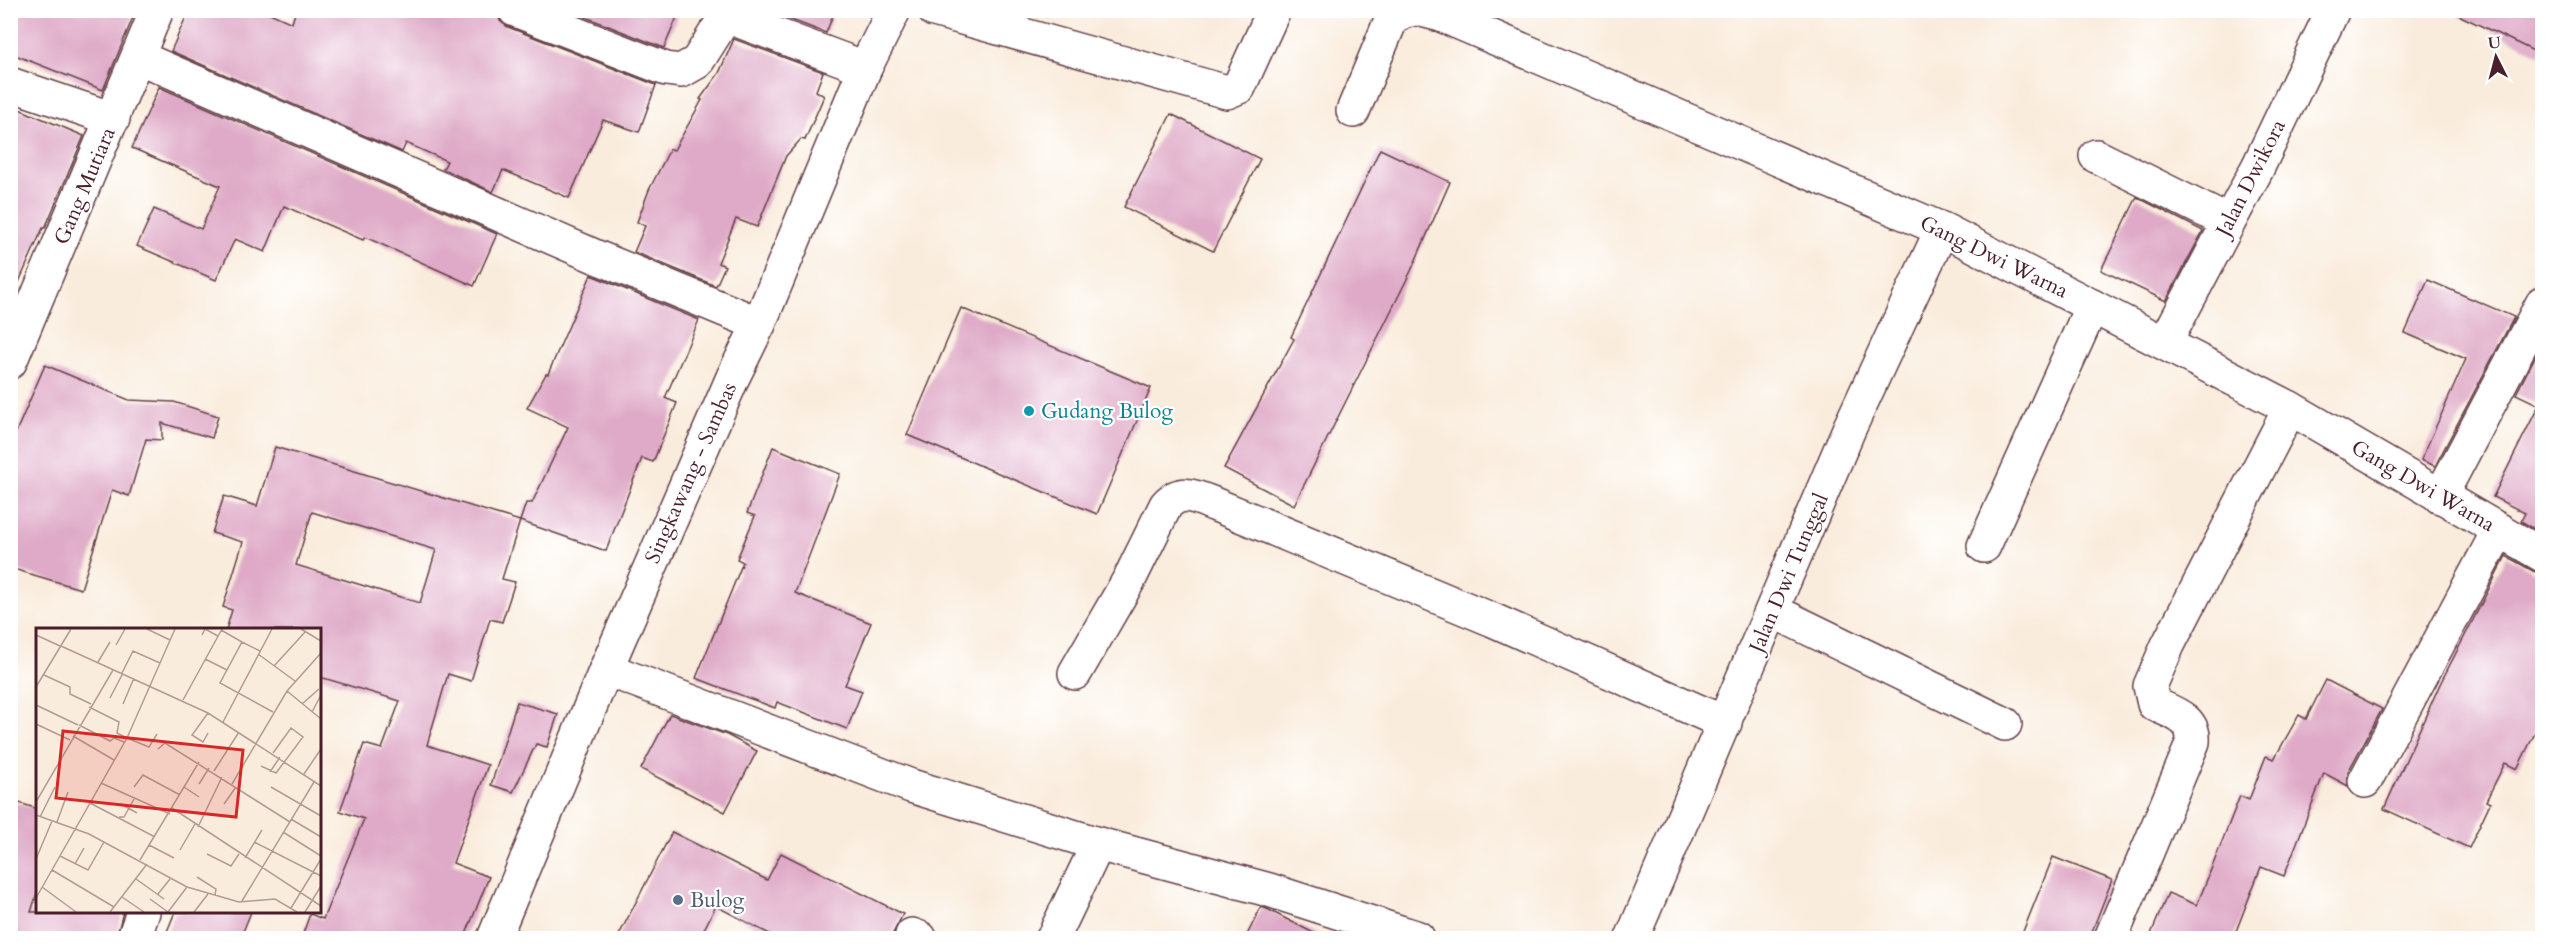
<svg xmlns="http://www.w3.org/2000/svg" width="2553" height="949" font-family="Cardo,serif">
	<style>
		.building { fill: #dfaac7; fill-rule: evenodd }
		.lines { fill: none; stroke-linecap: round; stroke-linejoin: round }
		.minor-casing { stroke: #643e46; stroke-width: 36 }
		.minor { stroke: #fff; stroke-width: 33 }
		.culture-dot { fill: #0f9aa8; stroke: #fff; stroke-width: 2 }
		.service-dot { fill: #5c6f8a; stroke: #fff; stroke-width: 2 }
		.labels { text-anchor: middle; dominant-baseline: central; stroke-width: 4.5; stroke-linejoin: round; paint-order: stroke }
		.street-label { font-size: 21px; fill: #4a1f2b; stroke: #fff }
		.culture-label { font-size: 21px; fill: #0d838f; stroke: #fff; text-anchor: start }
		.service-label { font-size: 21px; fill: #4e5e75; stroke: #fff; text-anchor: start }
		.inset-road { fill: none; stroke: #b39a95; stroke-width: 1.5 }
		.view { fill: #d62828; fill-opacity: 0.15; stroke: #d62828; stroke-width: 3 }
		.inset-edge { fill: none; stroke: #4a1f2b; stroke-width: 3 }
	</style>
	<rect width="100%" height="100%" fill="#fff"/>
	<filter id="ink" filterUnits="userSpaceOnUse"><feTurbulence type="fractalNoise" baseFrequency=".0167" numOctaves="2"/><feDisplacementMap in="SourceGraphic" scale="12" xChannelSelector="R" yChannelSelector="G"/><feConvolveMatrix kernelMatrix="1 2 1 2 8 2 1 2 1" color-interpolation-filters="sRGB"/></filter>
	<filter id="wash" filterUnits="userSpaceOnUse"><feTurbulence type="fractalNoise" baseFrequency=".008" numOctaves="4" result="noise"/><feDisplacementMap in="SourceGraphic" scale="24" xChannelSelector="R" yChannelSelector="G"/><feGaussianBlur stdDeviation="1.35" result="paint"/><feColorMatrix in="noise" values="0 0 0 0 0 0 0 0 0 0 0 0 0 0 0 0 0 1.4 0 .05"/><feComposite in="paint" operator="in"/></filter>
	<g filter="url(#wash)">
		<rect width="100%" height="100%" fill="#f9ecdc"/>
		<g id="blocks">
			<g class="building">
				<polygon points="10,10 136,10 103,90 10,53"/>
				<polygon points="189,10 263,10 292,23 296,10 497,10 500,21 508,27 656,85 639,132 603,120 569,198 503,170 493,192 443,169 447,161 406,143 402,152 171,51"/>
				<polygon points="568,10 680,10 664,48"/>
				<polygon points="765,10 835,10 826,33"/>
				<polygon points="2448,10 2542,10 2542,55"/>
				<polygon points="734,39 823,72 816,91 824,96 805,140 801,139 786,156 757,227 736,219 718,263 725,266 716,286 634,252 645,226 637,222 649,190 670,149 674,150 702,100 700,99 719,73"/>
				<polygon points="159,87 497,234 474,286 365,237 363,240 284,206 265,252 235,239 216,280 137,246 154,209 201,229 220,186 132,148"/>
				<polygon points="19,109 84,136 45,228 43,228 10,302 10,129"/>
				<polygon points="1171,114 1260,159 1213,251 1124,207"/>
				<polygon points="1380,149 1450,182 1411,271 1294,505 1224,468 1294,339 1291,337"/>
				<polygon points="2137,197 2203,231 2166,301 2101,270"/>
				<polygon points="591,275 699,320 665,398 677,403 653,462 642,458 606,551 520,521 526,503 532,503 568,427 527,408 546,374 548,374"/>
				<polygon points="2428,280 2514,317 2435,466 2421,460 2466,359 2405,333"/>
				<polygon points="961,308 1151,388 1097,514 907,435"/>
				<polygon points="2542,343 2542,534 2521,521 2525,513 2493,497 2539,405 2516,394"/>
				<polygon points="45,365 129,400 174,402 218,416 212,438 162,423 162,440 146,439 129,496 112,490 81,589 10,568 10,446"/>
				<path d="M275,447L520,521L502,579L515,582L502,622L490,619L471,681L448,674L427,745L488,765L453,863L489,877L464,939H301L310,914L323,919L364,819L340,811L364,744L382,749L400,701L320,677V630H226L232,610L223,607L243,542L212,533L224,496L257,506ZM312,512L436,550L420,603L296,565Z"/>
				<polygon points="773,447 840,474 795,593 871,623 845,685 862,691 847,729 777,702 775,708 696,678 743,562 737,559 755,516 747,513"/>
				<polygon points="2506,556 2533,571 2542,574 2542,719 2517,769 2505,763 2486,801 2490,803 2469,848 2384,809 2440,684"/>
				<polygon points="2326,680 2382,709 2348,772 2348,786 2324,773 2284,876 2261,867 2233,939 2149,939 2168,893 2197,905 2240,796 2249,800 2266,756 2274,759 2299,715 2306,719"/>
				<polygon points="517,702 558,714 547,747 536,744 513,792 491,785"/>
				<polygon points="670,714 727,735 757,751 725,812 641,769"/>
				<polygon points="10,800 38,809 38,890 31,912 123,912 116,939 10,939"/>
				<polygon points="672,832 767,880 781,853 903,914 890,939 779,939 716,906 699,939 617,939"/>
				<polygon points="2053,857 2112,880 2089,939 2020,939"/>
				<polygon points="1261,907 1267,909 1325,939 1245,939"/>
				<polygon points="175,912 251,912 240,939 164,939"/>
			</g>
		</g>
	</g>
	<g filter="url(#ink)">
		<use href="#blocks" fill-opacity="0" stroke="#643e46" stroke-width="1.5"/>
		<g class="lines">
			<g class="minor-casing">
				<g id="minor">
					<polyline points="515,10 666,69 681,71 697,62 726,16 865,68"/>
					<polyline points="934,10 1227,92 1239,87 1274,10"/>
					<polyline points="1422,10 1441,15 1946,231 2290,408 2542,555"/>
					<polyline points="138,57 599,258 759,324"/>
					<polyline points="10,84 113,119"/>
					<polyline points="1353,111 1391,20 1402,12 1411,10"/>
					<polyline points="2096,156 2228,222"/>
					<polyline points="2165,343 2258,167 2333,10"/>
					<polyline points="10,362 157,10"/>
					<polyline points="2440,497 2542,304"/>
					<polyline points="1984,546 2092,306"/>
					<polyline points="1773,611 2005,724"/>
					<polyline points="606,669 911,786 1098,844 1269,890 1418,938"/>
					<path d="M1075,673L1130,578L1166,505C1182,488 1196,497 1216,505L1493,620L1725,723"/>
					<polyline points="2365,781 2499,530"/>
					<polyline points="912,935 920,938"/>
					<polyline points="134,938 143,912"/>
					<polyline points="494,938 606,669 733,377 759,324 865,68 894,10"/>
					<polyline points="1053,938 1098,844"/>
					<polyline points="1632,938 1849,429 1942,229"/>
					<path d="M2111,938L2193,742C2195,718 2173,713 2154,704L2150,686L2168,645L2290,408"/>
				</g>
			</g>
			<use href="#minor" class="minor"/>
		</g>
	</g>
	<circle class="culture-dot" cx="1029" cy="411" r="6"/>
	<circle class="service-dot" cx="678" cy="900" r="6"/>
	<g class="labels">
		<g class="street-label">
			<text transform="translate(2251 178) rotate(-63)">Jalan Dwikora</text>
			<text transform="translate(85 186) rotate(-67)">Gang Mutiara</text>
			<text transform="translate(1994 257) rotate(26)">Gang Dwi Warna</text>
			<text transform="translate(691 473) rotate(-66)">Singkawang - Sambas</text>
			<text transform="translate(2423 486) rotate(30)">Gang Dwi Warna</text>
			<text transform="translate(1789 573) rotate(-67)">Jalan Dwi Tunggal</text>
		</g>
		<g class="culture-label">
			<text x="1041" y="411">Gudang Bulog</text>
		</g>
		<g class="service-label">
			<text x="690" y="900">Bulog</text>
		</g>
	</g>
	<g transform="translate(36 628)">
		<rect width="285" height="285" fill="#f9ecdc"/>
		<path class="inset-road" d="M111,1L134,12M265,1L285,13M185,2L206,14M0,7L24,18M166,7L169,1L182,8M80,17L89,1M25,18L172,85L285,158M224,23L206,14L184,55L237,84M222,26L259,53M169,31L191,42M62,34L74,14M238,38L270,3M86,45L97,23L124,35M8,47L34,59V66L55,76M0,59L35,1M251,63L285,91M74,70L87,45M147,72L186,1M87,76L98,50M266,76L283,61M0,77L42,97M53,79L83,94L81,105L91,110L113,119L121,106M276,84L285,67M172,85L156,107L167,114L172,105M187,94L236,1M0,96L34,112M43,97L74,113L78,110L88,114M37,108L78,132M122,121L129,115L254,194M225,138L240,145L267,109L255,100L237,125M178,143L203,104M234,144L244,129M268,146L285,121M65,155L134,186M163,156L173,140M196,156L251,63L285,25M98,159L107,147L144,167M148,159L163,169M235,159L285,188M0,174L77,42M54,175L119,209M85,176L101,185M188,176L200,159M136,180L285,278M0,187L53,206L151,259L203,274L239,271L261,284M4,189L19,159M83,189H88L98,171M255,191L285,209M21,194L32,164M162,199L186,149M247,204L285,228M218,214L285,248M113,217L138,230M144,222L159,196M171,226L195,238L203,226M24,228L52,242L68,214M209,230L226,202M0,231L16,193M104,232L163,134M39,236L48,220M16,242L78,279M161,249L180,261L179,267M100,251L128,271M6,259L40,284M122,266L134,251M86,269L108,284M0,270L91,110L139,1M114,271L132,284M206,273L278,154M255,280L285,231M74,284L111,236M132,284L151,259M158,284L172,266M269,284L285,258"/>
		<path class="view" d="M27,103L207,122L200,189L20,170Z"/>
		<rect width="285" height="285" class="inset-edge"/>
	</g>
	<rect width="2553" height="949" fill="none" stroke="#fff" stroke-width="36"/>
	<g transform="translate(2496 57) rotate(354)" stroke="#ffffff" stroke-width="4.5" paint-order="stroke">
	<path d="M0-4.5L10 22L0 15L-10 22Z" fill="#4a1f2b"/>
	<text y="-9" font-size="16" font-weight="bold" text-anchor="middle" fill="#4a1f2b">U</text>
	</g>
</svg>
